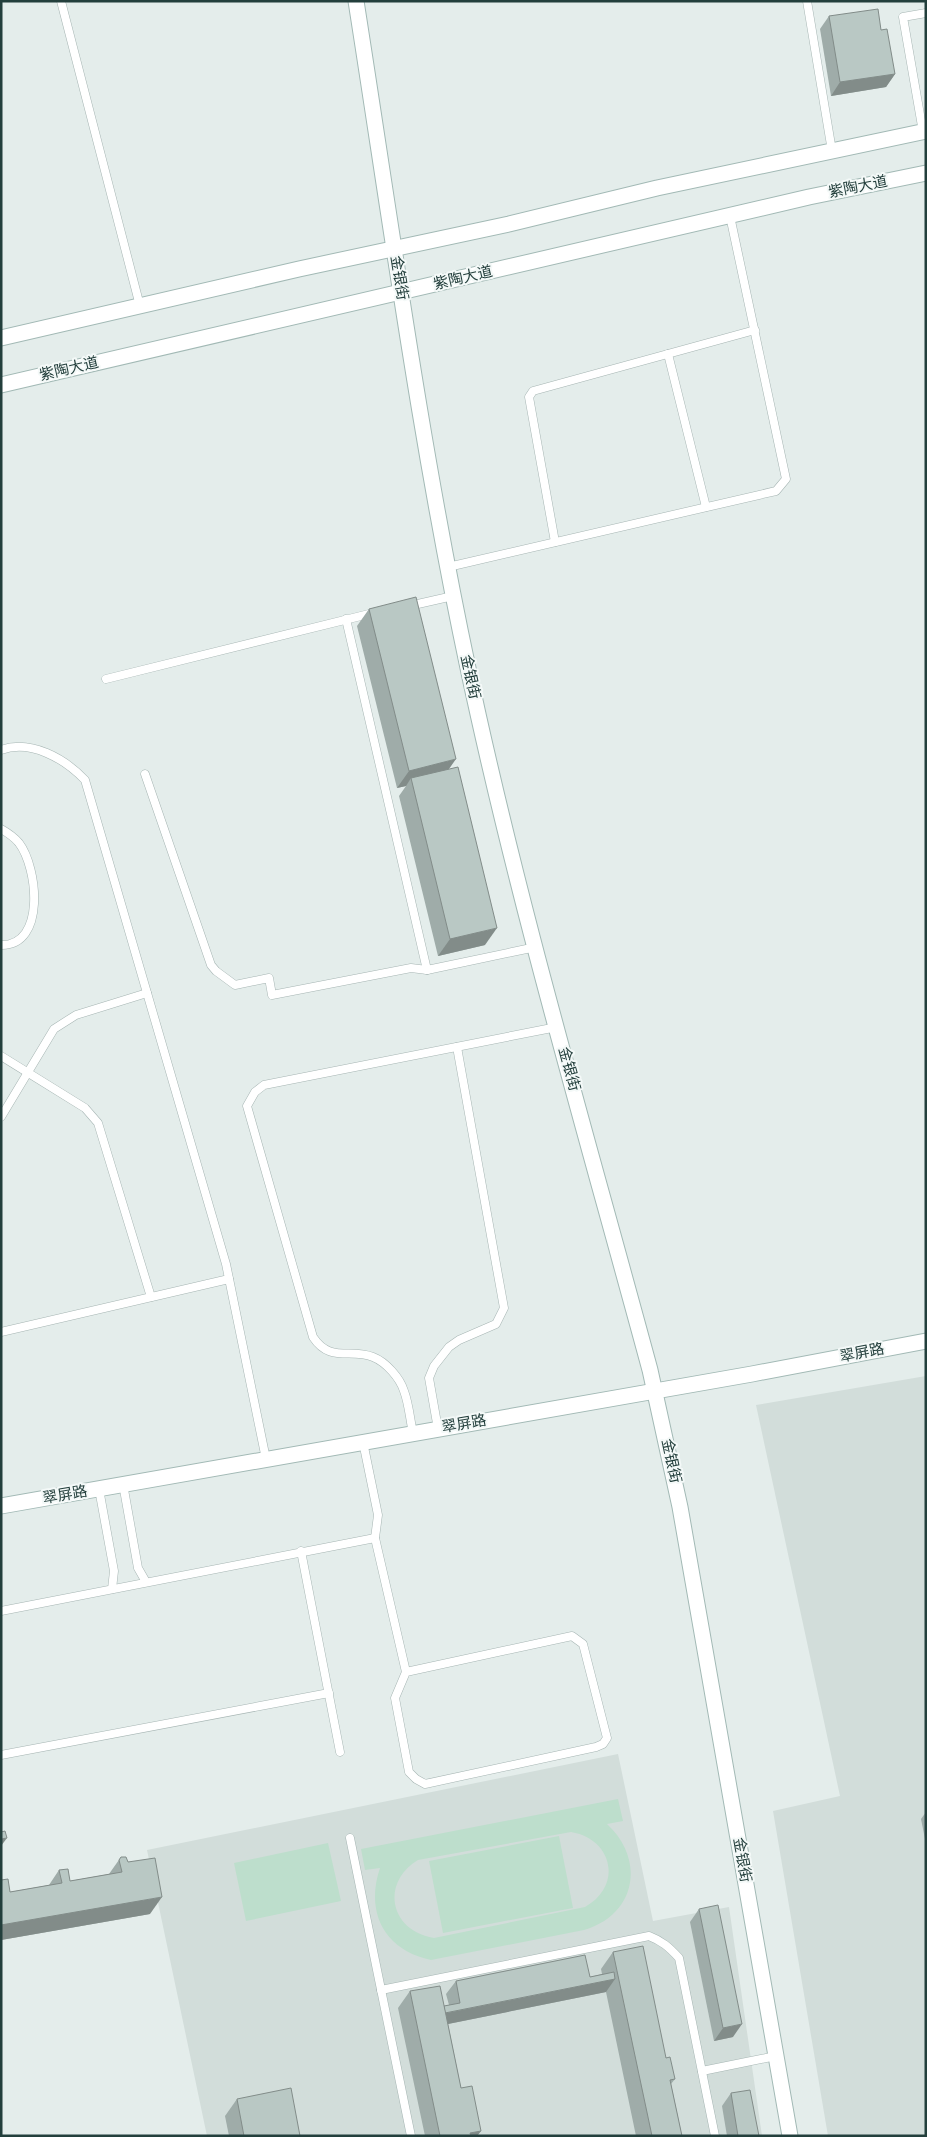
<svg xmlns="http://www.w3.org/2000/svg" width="927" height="2137" font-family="'Source Sans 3','Noto Sans SC',sans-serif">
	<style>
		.built { fill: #d2ddda }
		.green { fill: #bddecc; fill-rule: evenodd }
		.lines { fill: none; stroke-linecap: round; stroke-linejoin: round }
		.lane-casing { stroke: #a6b5b3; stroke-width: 9 }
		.secondary-casing { stroke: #a2b9b5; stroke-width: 17 }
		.lane { stroke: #fff; stroke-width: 8 }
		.secondary { stroke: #fff; stroke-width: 15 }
		.wall { fill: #9faca9 }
		.shaded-wall { fill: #828c89 }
		.building { fill: #b9c8c4; stroke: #828c89 }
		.labels { text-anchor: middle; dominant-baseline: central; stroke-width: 4; stroke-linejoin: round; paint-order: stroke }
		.street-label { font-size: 15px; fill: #233f3c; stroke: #f4f9f8 }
	</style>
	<rect width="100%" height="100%" fill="#e4edeb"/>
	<g class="built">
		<polygon points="926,1376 926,2136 828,2136 773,1811 840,1796 756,1405"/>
		<polygon points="618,1754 653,1921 729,1907 762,2136 207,2136 147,1850"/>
	</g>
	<g class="green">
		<path d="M618,1799L623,1821L607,1824C646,1860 636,1915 584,1930L431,1960C384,1950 365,1912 380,1868L365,1870L361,1849ZM571,1832C613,1839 623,1886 585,1907L434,1938C390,1931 380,1883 418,1860Z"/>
		<polygon points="559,1836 573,1908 443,1933 429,1861"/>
		<polygon points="328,1843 341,1901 246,1921 234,1863"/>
	</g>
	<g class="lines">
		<g class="lane-casing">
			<g id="lane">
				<polyline points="61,1 140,306"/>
				<polyline points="807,1 832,151"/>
				<polyline points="923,132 903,17 926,13"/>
				<polyline points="668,354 706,507"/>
				<polyline points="555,542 529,397 533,391 755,330"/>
				<polyline points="448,567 776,491 786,479 730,216"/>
				<polyline points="409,606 453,596"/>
				<polyline points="346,619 427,970"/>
				<polyline points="106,679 373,613"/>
				<path d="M1,750C31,739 65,759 85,780L226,1264L266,1459"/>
				<polyline points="145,774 211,965 216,971 235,985 269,978 272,995 411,968 427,970 536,947"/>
				<path d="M1,829C8,833 14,837 19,843C38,868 46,946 1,945"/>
				<polyline points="1,1056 85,1108 98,1123 151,1297"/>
				<polyline points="1,1117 54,1029 76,1015 147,993"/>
				<polyline points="1,1332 229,1279"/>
				<polyline points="438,1429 429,1378 434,1366 449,1347 459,1340 496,1324 504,1308 457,1047"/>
				<path d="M413,1433C410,1420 409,1404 404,1391C400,1378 386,1362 373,1357C350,1348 330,1363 313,1337L247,1106L255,1092L264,1085L557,1027"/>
				<polyline points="363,1442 378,1515 375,1538 406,1672 395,1698 409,1772 416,1779 425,1784 596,1747 603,1744 607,1738 583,1644 572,1636 406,1672"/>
				<polyline points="123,1484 138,1568 146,1582"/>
				<polyline points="99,1489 114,1571 112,1589"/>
				<polyline points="301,1551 340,1752"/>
				<polyline points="1,1611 375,1538"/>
				<polyline points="1,1755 329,1693"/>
				<polyline points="350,1838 411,2136"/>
				<path d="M381,1990L649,1936C662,1941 669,1947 679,1958L715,2136"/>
				<polyline points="702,2071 776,2056"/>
			</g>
		</g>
		<g class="secondary-casing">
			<g id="secondary">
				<path d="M356,1C391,224 421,447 468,668C518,904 587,1137 650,1370L680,1507L790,2136"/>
				<polyline points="1,338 299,269 509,224 657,188 926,131"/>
				<polyline points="1,385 809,197 926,173"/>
				<polyline points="1,1506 752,1374 926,1341"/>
			</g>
		</g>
		<use href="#lane" class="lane"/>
		<use href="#secondary" class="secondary"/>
	</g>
	<g class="wall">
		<polygon points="829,16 881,30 895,74 886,87 831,96 820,29"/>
		<polygon points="369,609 449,769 485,945 438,956 399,796 406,786 397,788 357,626"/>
		<polygon points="926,1812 926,1844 921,1819"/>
		<polygon points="121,1857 150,1914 1,1940 1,1880 10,1892 49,1885 59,1870 70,1881 109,1874"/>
		<polygon points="699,1909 733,2037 714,2041 690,1922"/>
		<polygon points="613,1952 666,2058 675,2079 671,2084 682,2136 636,2136 606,1992 448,2024 461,2088 481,2131 477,2136 425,2136 398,2008 410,1991 444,2006 449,2005 446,1994 456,1981 590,1977 602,1974 601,1969"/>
		<polygon points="731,2093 759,2136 727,2136 722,2106"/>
		<polygon points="237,2099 300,2136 229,2136 225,2116"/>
	</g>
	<g class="shaded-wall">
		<polygon points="895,74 886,87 831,96 840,82"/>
		<polygon points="456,759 444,776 411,778 406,786 397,788 409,771"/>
		<polygon points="497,928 485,945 438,956 450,939"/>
		<polygon points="7,1838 1,1846 1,1839"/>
		<polygon points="162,1897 150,1914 1,1940 1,1925"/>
		<polygon points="615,1979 606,1992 433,2027 442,2014"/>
		<polygon points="742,2024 733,2037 714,2041 723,2028"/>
		<polygon points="481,2131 477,2136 468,2136 470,2133"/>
	</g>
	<g class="building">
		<polygon points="878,9 881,30 887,29 895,74 840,82 829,16"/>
		<polygon points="416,597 456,759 409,771 369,609"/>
		<polygon points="458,767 497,928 450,939 411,778"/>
		<polygon points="5,1831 7,1838 1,1839 1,1832"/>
		<polygon points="121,1857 126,1857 128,1862 155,1858 162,1897 1,1925 1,1880 8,1879 10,1892 62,1883 59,1870 68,1869 70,1881 122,1872 119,1860"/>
		<polygon points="718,1905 742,2024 723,2028 699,1909"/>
		<polygon points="643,1946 666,2058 670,2057 675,2079 670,2080 682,2136 652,2136 613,1952"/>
		<polygon points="585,1955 590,1977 614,1972 615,1979 445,2013 444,2006 460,2003 456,1981"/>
		<polygon points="440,1986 461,2088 472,2086 481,2131 470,2133 471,2136 440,2136 410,1991"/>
		<polygon points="291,2088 300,2136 244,2136 237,2099"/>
		<polygon points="750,2090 759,2136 738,2136 731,2093"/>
	</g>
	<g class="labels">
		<g class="street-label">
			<text transform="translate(858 187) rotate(-11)">紫陶大道</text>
			<text transform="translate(399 278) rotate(81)">金银街</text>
			<text transform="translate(463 278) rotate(-13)">紫陶大道</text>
			<text transform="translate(69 369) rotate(-13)">紫陶大道</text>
			<text transform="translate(470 677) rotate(78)">金银街</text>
			<text transform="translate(569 1069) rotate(75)">金银街</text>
			<text transform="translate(862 1353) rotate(-11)">翠屏路</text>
			<text transform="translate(464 1424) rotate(-10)">翠屏路</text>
			<text transform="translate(671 1461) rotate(78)">金银街</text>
			<text transform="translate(65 1495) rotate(-10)">翠屏路</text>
			<text transform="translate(742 1860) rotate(80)">金银街</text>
		</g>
	</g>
	<rect width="927" height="2137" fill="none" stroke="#233f3c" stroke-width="5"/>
</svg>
